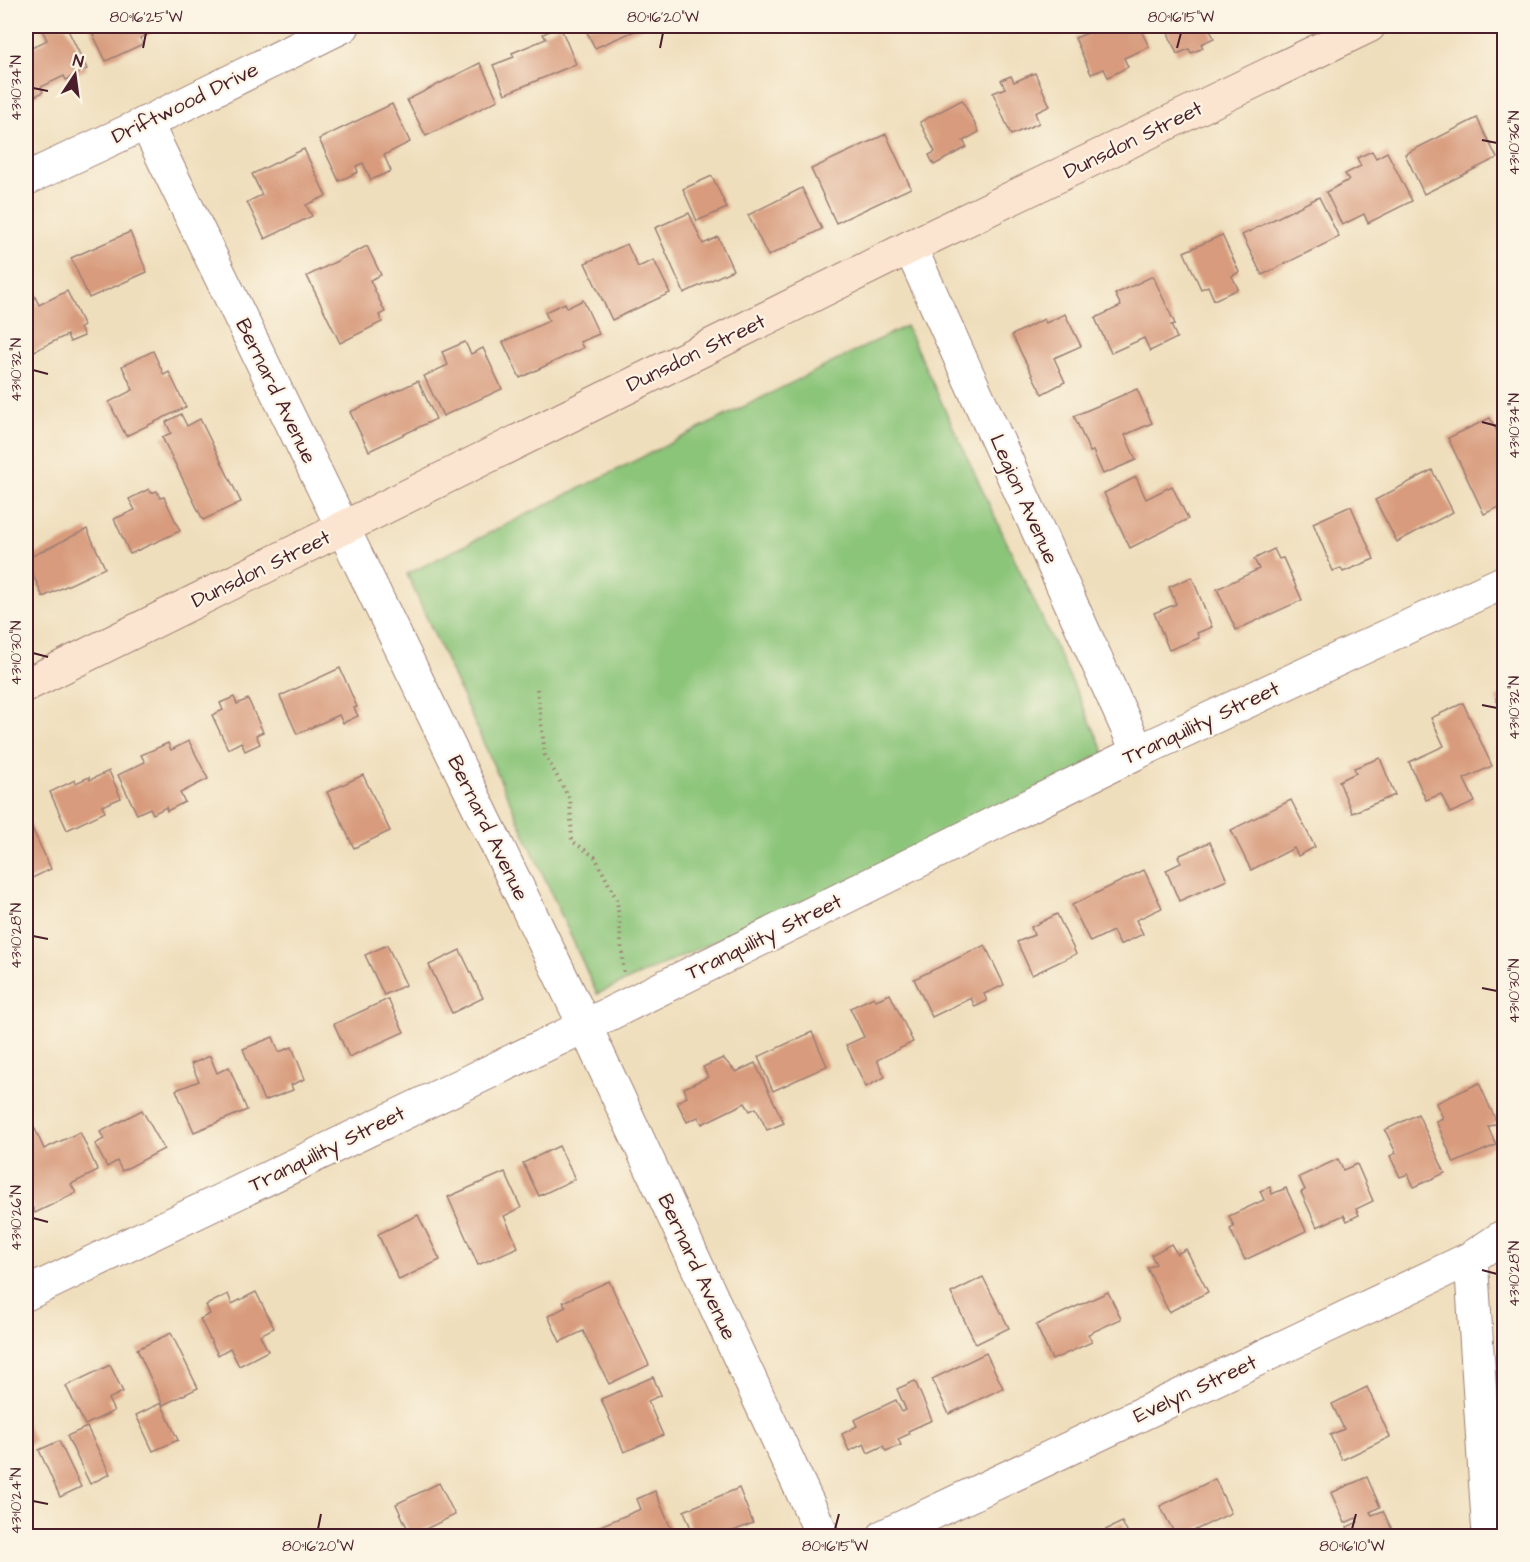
<svg xmlns="http://www.w3.org/2000/svg" width="1530" height="1562" font-family="'Architects Daughter',sans-serif">
	<style>
		.green { fill: #8bc579; stroke: #6a7252; stroke-width: 1.5 }
		.building { fill: #d89b7d }
		.lines { fill: none; stroke-linecap: round; stroke-linejoin: round }
		.street-casing { stroke: #9c7e74; stroke-width: 35 }
		.secondary-casing { stroke: #9c7e74; stroke-width: 35 }
		.path { stroke: #9c7e74; stroke-width: 4; stroke-dasharray: 1.5 4.5; stroke-linecap: butt }
		.street { stroke: #fff; stroke-width: 33 }
		.secondary { stroke: #fce5d0; stroke-width: 33 }
		.ticks { fill: none; stroke: #4a1f2b; stroke-width: 2 }
		.labels { text-anchor: middle; dominant-baseline: central; stroke-width: 4.5; stroke-linejoin: round; paint-order: stroke }
		.street-label { font-size: 21px; fill: #4a1f2b; stroke: #fcf5e5 }
		.neatline { fill: none; stroke: #4a1f2b; stroke-width: 2 }
		.ticks-label { font-size: 15px; text-anchor: middle; fill: #4a1f2b }
	</style>
	<rect width="100%" height="100%" fill="#fcf5e5"/>
	<filter id="ink" filterUnits="userSpaceOnUse"><feTurbulence type="fractalNoise" baseFrequency=".0167" numOctaves="2"/><feDisplacementMap in="SourceGraphic" scale="12" xChannelSelector="R" yChannelSelector="G"/><feConvolveMatrix kernelMatrix="1 2 1 2 8 2 1 2 1" color-interpolation-filters="sRGB"/></filter>
	<filter id="wash" filterUnits="userSpaceOnUse"><feTurbulence type="fractalNoise" baseFrequency=".008" numOctaves="4" result="noise"/><feDisplacementMap in="SourceGraphic" scale="24" xChannelSelector="R" yChannelSelector="G"/><feGaussianBlur stdDeviation="1.35" result="paint"/><feColorMatrix in="noise" values="0 0 0 0 0 0 0 0 0 0 0 0 0 0 0 0 0 1.4 0 .05"/><feComposite in="paint" operator="in"/></filter>
	<g filter="url(#wash)">
		<rect width="100%" height="100%" fill="#efdebc"/>
		<polygon class="green" points="906,326 1110,764 597,994 407,574"/>
		<g id="blocks">
			<g class="building">
				<polygon points="40,26 66,26 87,69 66,80 64,76 41,87 43,92 26,101 26,51 47,40"/>
				<polygon points="89,26 166,26 140,38 143,44 106,61"/>
				<polygon points="560,26 576,64 505,94 493,65 514,57 512,53 546,39 543,34"/>
				<polygon points="584,26 646,26 595,48"/>
				<polygon points="1105,26 1139,26 1149,47 1124,58 1128,67 1108,77 1104,69 1091,74 1075,38"/>
				<polygon points="1165,26 1208,26 1214,38 1201,44 1203,48 1191,53 1189,49 1177,54"/>
				<polygon points="480,63 498,100 426,136 407,100"/>
				<polygon points="1035,73 1050,106 1035,113 1039,123 1011,135 993,93 1005,88 1001,80 1011,76 1014,82"/>
				<polygon points="962,100 979,132 963,141 967,147 934,165 929,155 935,152 920,122"/>
				<polygon points="392,104 410,142 384,155 391,171 371,180 363,163 356,166 358,172 339,181 319,139"/>
				<polygon points="1477,118 1497,158 1424,194 1405,154"/>
				<polygon points="886,134 911,188 836,223 811,169"/>
				<polygon points="304,149 326,196 306,205 312,216 265,239 247,202 262,195 252,174"/>
				<polygon points="1372,151 1376,158 1387,152 1412,201 1368,223 1364,214 1342,225 1326,192 1349,180 1345,174 1361,166 1357,158"/>
				<polygon points="712,176 727,208 697,221 683,189"/>
				<polygon points="802,188 822,229 768,256 748,215"/>
				<polygon points="1319,197 1339,237 1262,275 1242,235"/>
				<polygon points="689,213 703,244 718,237 733,270 684,293 655,228"/>
				<polygon points="130,232 147,272 89,298 71,258"/>
				<polygon points="1222,235 1239,272 1232,276 1238,289 1214,300 1208,286 1201,289 1184,252"/>
				<polygon points="627,244 638,267 654,260 670,293 612,320 585,263"/>
				<polygon points="367,246 381,275 370,280 385,312 379,315 382,322 340,343 307,276"/>
				<polygon points="1153,276 1175,324 1171,325 1177,338 1150,351 1144,338 1111,353 1095,318 1121,306 1115,294"/>
				<polygon points="28,282 39,305 67,291 84,326 80,328 84,336 70,342 67,335 26,355 26,284"/>
				<polygon points="583,300 599,334 580,342 583,348 520,378 503,342 549,321 545,312 565,303 567,308"/>
				<polygon points="1065,314 1081,346 1054,358 1065,382 1042,394 1012,335 1044,319 1046,323"/>
				<polygon points="465,342 471,354 483,348 502,389 443,416 424,376 448,365 442,352"/>
				<polygon points="153,351 164,375 169,372 186,407 126,436 109,402 133,390 122,366"/>
				<polygon points="418,381 436,419 369,451 350,412"/>
				<polygon points="1137,389 1152,423 1125,435 1136,460 1103,474 1093,451 1090,452 1074,416"/>
				<polygon points="181,414 187,426 200,419 241,502 203,520 162,437 171,433 166,422"/>
				<polygon points="1490,418 1501,439 1504,438 1504,505 1484,514 1448,438"/>
				<polygon points="1432,470 1453,512 1397,542 1375,500"/>
				<polygon points="1136,477 1146,499 1172,486 1188,519 1130,548 1104,493"/>
				<polygon points="149,489 151,493 157,491 160,498 164,497 180,531 130,554 114,519 135,510 129,499"/>
				<polygon points="1351,506 1374,559 1343,572 1341,568 1333,571 1313,523"/>
				<polygon points="87,529 105,568 43,597 26,559"/>
				<polygon points="1274,549 1279,559 1283,558 1302,600 1236,630 1217,589 1259,569 1254,559"/>
				<polygon points="1192,577 1212,627 1197,633 1199,638 1169,650 1154,613 1176,604 1169,587"/>
				<polygon points="340,668 357,707 354,708 358,716 343,723 339,715 297,734 280,696"/>
				<polygon points="1504,694 1504,718 1496,698"/>
				<polygon points="234,697 237,704 248,699 263,732 256,735 260,744 245,751 241,742 228,749 212,715 223,710 220,703"/>
				<polygon points="1463,703 1492,766 1464,779 1475,802 1450,813 1441,794 1426,800 1409,762 1444,746 1431,718"/>
				<polygon points="189,741 208,779 180,793 185,802 167,811 166,807 153,814 150,808 137,814 118,775 145,762 141,755 168,743 171,750"/>
				<polygon points="1380,758 1395,795 1352,813 1339,781 1356,773 1354,768"/>
				<polygon points="109,771 121,798 102,806 105,812 67,830 50,792 75,780 76,783 89,777 90,780"/>
				<polygon points="363,775 390,831 354,848 327,792"/>
				<polygon points="1291,800 1315,847 1298,856 1294,848 1251,870 1231,830"/>
				<polygon points="26,815 51,869 26,881"/>
				<polygon points="1210,842 1227,880 1179,901 1166,870 1181,863 1178,856"/>
				<polygon points="1144,870 1162,908 1136,920 1143,934 1120,945 1113,931 1090,942 1072,905"/>
				<polygon points="1057,914 1076,954 1032,975 1017,942 1034,935 1031,927"/>
				<polygon points="387,945 406,985 384,995 365,955"/>
				<polygon points="985,945 1004,985 984,994 987,1001 975,1007 971,998 932,1017 914,979"/>
				<polygon points="460,950 483,998 452,1013 429,965"/>
				<polygon points="890,994 913,1042 877,1060 885,1077 866,1087 846,1045 864,1037 850,1008 874,997 876,1000"/>
				<polygon points="388,999 404,1032 349,1057 334,1024"/>
				<polygon points="812,1032 827,1066 773,1091 758,1057"/>
				<polygon points="273,1037 279,1052 292,1047 305,1079 291,1085 293,1090 264,1101 243,1049"/>
				<polygon points="210,1056 217,1073 229,1067 247,1110 194,1132 176,1090 199,1081 191,1064"/>
				<polygon points="723,1058 736,1072 755,1063 784,1123 767,1130 756,1108 750,1111 745,1103 702,1124 698,1117 687,1122 677,1102 687,1097 684,1088 708,1077 703,1067"/>
				<polygon points="1479,1083 1497,1123 1488,1127 1496,1145 1454,1163 1436,1121 1443,1118 1436,1103"/>
				<polygon points="142,1110 164,1149 122,1171 117,1161 107,1167 95,1144 104,1139 100,1132"/>
				<polygon points="1418,1114 1445,1173 1414,1187 1408,1174 1400,1177 1390,1156 1396,1153 1385,1130"/>
				<polygon points="35,1129 44,1149 80,1132 98,1171 71,1184 76,1193 35,1213 26,1193 26,1133"/>
				<polygon points="559,1146 575,1179 539,1196 523,1163"/>
				<polygon points="1338,1159 1343,1170 1357,1164 1373,1201 1356,1209 1359,1215 1347,1221 1344,1215 1317,1227 1301,1192 1305,1190 1299,1177"/>
				<polygon points="505,1172 521,1208 504,1216 518,1247 478,1265 448,1197"/>
				<polygon points="1270,1187 1272,1194 1286,1188 1306,1231 1245,1260 1230,1229 1234,1227 1229,1216 1264,1200 1260,1191"/>
				<polygon points="418,1215 440,1260 399,1280 378,1234"/>
				<polygon points="1171,1244 1177,1254 1186,1249 1208,1292 1169,1312 1147,1268 1156,1264 1151,1255"/>
				<polygon points="983,1277 1009,1328 976,1344 951,1293"/>
				<polygon points="609,1281 649,1365 609,1384 583,1331 560,1342 548,1316 566,1307 563,1302"/>
				<polygon points="256,1292 274,1328 260,1335 268,1351 239,1366 230,1348 218,1355 200,1319 210,1314 206,1305 228,1294 232,1304"/>
				<polygon points="1108,1292 1121,1319 1088,1334 1092,1342 1052,1360 1036,1325"/>
				<polygon points="171,1333 198,1388 163,1405 137,1349"/>
				<polygon points="986,1353 1003,1388 949,1414 932,1379"/>
				<polygon points="110,1365 123,1392 108,1399 114,1411 85,1425 66,1386"/>
				<polygon points="653,1377 661,1395 648,1401 663,1435 624,1452 601,1399"/>
				<polygon points="915,1381 932,1420 908,1431 909,1434 898,1439 901,1445 886,1451 883,1446 868,1453 864,1444 849,1451 842,1434 857,1426 854,1420 896,1400 902,1412 906,1410 897,1389"/>
				<polygon points="1367,1387 1390,1437 1342,1460 1330,1435 1344,1429 1332,1404"/>
				<polygon points="161,1403 178,1440 153,1451 136,1415"/>
				<polygon points="26,1422 35,1441 26,1446"/>
				<polygon points="87,1427 110,1474 90,1484 67,1436"/>
				<polygon points="59,1441 81,1487 60,1497 39,1450"/>
				<polygon points="1367,1477 1380,1507 1370,1512 1372,1515 1383,1511 1395,1536 1351,1536 1347,1527 1358,1522 1356,1518 1345,1523 1331,1493"/>
				<polygon points="1215,1479 1231,1513 1183,1536 1176,1536 1160,1506"/>
				<polygon points="439,1483 455,1515 411,1536 396,1504"/>
				<polygon points="739,1488 753,1523 721,1536 694,1536 684,1511"/>
				<polygon points="655,1491 674,1536 591,1536 588,1531 641,1509 637,1499"/>
				<polygon points="1122,1522 1129,1536 1093,1536"/>
			</g>
		</g>
	</g>
	<g filter="url(#ink)">
		<use href="#blocks" fill-opacity="0" stroke="#9c7e74" stroke-width="1.5"/>
		<g class="lines">
			<g class="street-casing">
				<g id="street">
					<polyline points="146,123 585,1026 823,1536"/>
					<polyline points="26,179 146,123 343,26"/>
					<polyline points="910,247 1138,752"/>
					<polyline points="1471,1258 1489,1536"/>
					<polyline points="26,1294 585,1026 1138,752 1504,582"/>
					<polyline points="884,1536 1471,1258 1504,1236"/>
				</g>
			</g>
			<g class="secondary-casing">
				<polyline id="secondary" points="26,685 910,247 1369,26"/>
			</g>
			<polyline class="path" points="537,689 545,755 570,799 572,841 595,857 617,900 624,973"/>
			<use href="#street" class="street"/>
			<use href="#secondary" class="secondary"/>
		</g>
	</g>
	<path class="ticks" d="M143,48L146,33M660,48L663,33M1177,48L1181,33M33,88L48,91M1482,140L1497,143M33,370L48,374M1482,422L1497,426M33,653L48,657M1482,705L1497,708M33,936L48,939M1482,988L1497,991M33,1218L48,1222M1482,1270L1497,1274M33,1501L48,1504M318,1529L321,1514M835,1529L839,1514M1352,1529L1356,1514"/>
	<g class="labels">
		<g class="street-label">
			<text transform="translate(185 103) rotate(-26)">Driftwood Drive</text>
			<text transform="translate(1133 140) rotate(-26)">Dunsdon Street</text>
			<text transform="translate(696 353) rotate(-26)">Dunsdon Street</text>
			<text transform="translate(276 391) rotate(64)">Bernard Avenue</text>
			<text transform="translate(1024 499) rotate(66)">Legion Avenue</text>
			<text transform="translate(261 569) rotate(-26)">Dunsdon Street</text>
			<text transform="translate(1201 723) rotate(-25)">Tranquility Street</text>
			<text transform="translate(488 828) rotate(64)">Bernard Avenue</text>
			<text transform="translate(764 937) rotate(-26)">Tranquility Street</text>
			<text transform="translate(327 1149) rotate(-26)">Tranquility Street</text>
			<text transform="translate(697 1267) rotate(65)">Bernard Avenue</text>
			<text transform="translate(1195 1389) rotate(-25)">Evelyn Street</text>
		</g>
	</g>
	<rect width="1530" height="1562" fill="none" stroke="#fcf5e5" stroke-width="66"/>
	<g transform="translate(75 75) rotate(13)" stroke="#fcf5e5" stroke-width="4.5" paint-order="stroke">
	<path d="M0-4.5L10 22L0 15L-10 22Z" fill="#4a1f2b"/>
	<text y="-9" font-size="16" font-weight="bold" text-anchor="middle" fill="#4a1f2b">N</text>
	</g>
	<rect x="33" y="33" width="1464" height="1496" class="neatline"/>
	<g class="ticks-label">
		<text x="146" y="22">80°16'25"W</text>
		<text x="663" y="22">80°16'20"W</text>
		<text x="1181" y="22">80°16'15"W</text>
		<text transform="translate(16 88) rotate(-90)" y="5">43°10'34"N</text>
		<text transform="translate(1514 143) rotate(-90)" y="5">43°10'36"N</text>
		<text transform="translate(16 370) rotate(-90)" y="5">43°10'32"N</text>
		<text transform="translate(1514 426) rotate(-90)" y="5">43°10'34"N</text>
		<text transform="translate(16 653) rotate(-90)" y="5">43°10'30"N</text>
		<text transform="translate(1514 708) rotate(-90)" y="5">43°10'32"N</text>
		<text transform="translate(16 936) rotate(-90)" y="5">43°10'28"N</text>
		<text transform="translate(1514 991) rotate(-90)" y="5">43°10'30"N</text>
		<text transform="translate(16 1218) rotate(-90)" y="5">43°10'26"N</text>
		<text transform="translate(1514 1274) rotate(-90)" y="5">43°10'28"N</text>
		<text transform="translate(16 1501) rotate(-90)" y="5">43°10'24"N</text>
		<text x="318" y="1551">80°16'20"W</text>
		<text x="835" y="1551">80°16'15"W</text>
		<text x="1352" y="1551">80°16'10"W</text>
	</g>
</svg>
